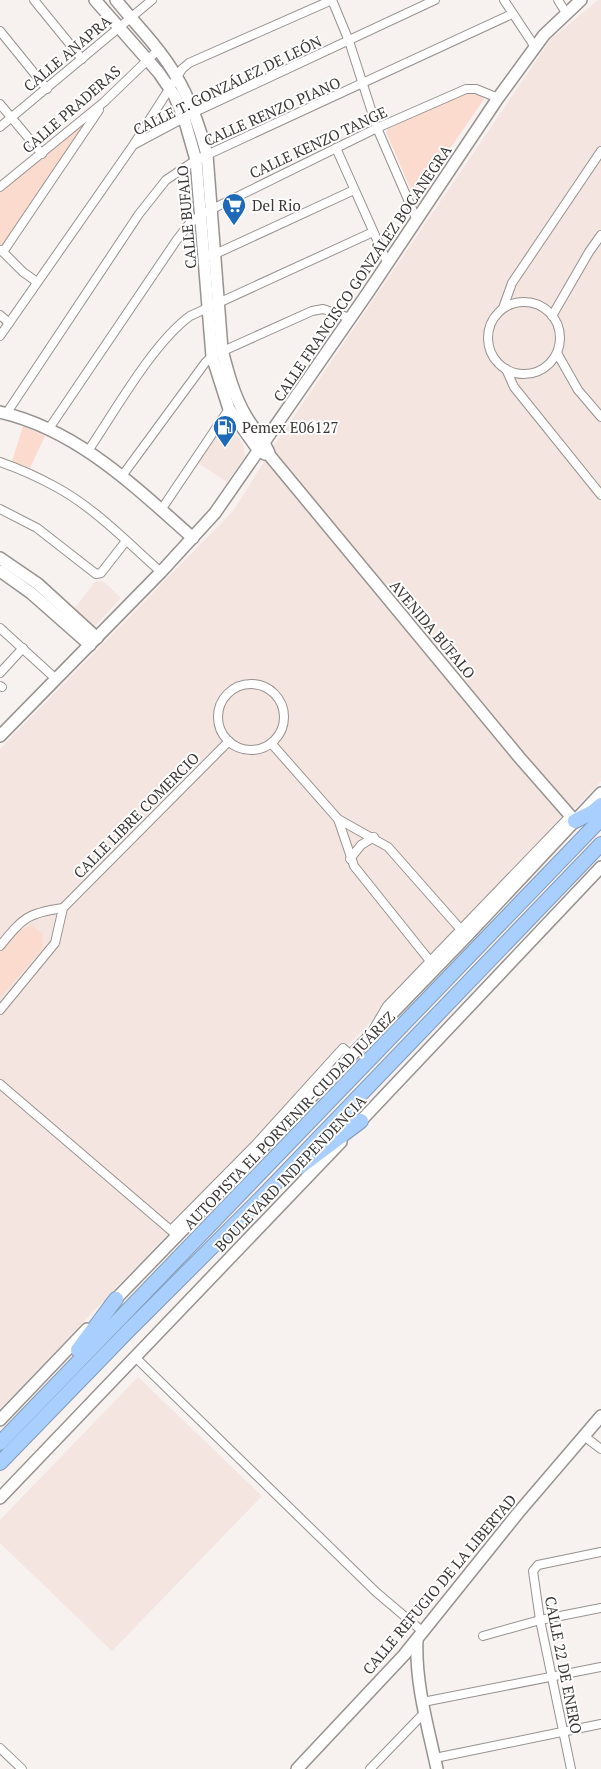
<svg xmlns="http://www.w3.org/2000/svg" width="601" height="1769" font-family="'PT Serif',serif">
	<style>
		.built { fill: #f4e5e0 }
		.green { fill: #fcdbcf }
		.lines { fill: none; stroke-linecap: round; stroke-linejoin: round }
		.street-casing { stroke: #979290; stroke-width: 10 }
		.secondary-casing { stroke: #979290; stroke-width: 14 }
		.highway-casing { stroke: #829ab7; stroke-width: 16 }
		.street { stroke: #fff; stroke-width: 8 }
		.secondary { stroke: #fff; stroke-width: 11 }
		.highway { stroke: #a8cffd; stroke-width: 14 }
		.labels { text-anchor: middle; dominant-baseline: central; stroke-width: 4; stroke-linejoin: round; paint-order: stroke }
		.street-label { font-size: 15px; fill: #3a3736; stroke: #fff }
		.poi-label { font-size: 15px; fill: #3a3736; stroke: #fff; text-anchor: start }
	</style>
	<rect width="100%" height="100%" fill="#f7f1ef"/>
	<g class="built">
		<polygon points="598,0 601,0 601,781 0,1409 0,749 234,510 273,447 551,39"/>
		<polygon points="227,421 243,444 245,456 227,482 198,463"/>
		<polygon points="103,581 121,598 93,628 73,610 95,582"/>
		<polygon points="138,1377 262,1496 112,1651 0,1543 0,1520"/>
	</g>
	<g class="green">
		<polygon points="463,94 480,94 484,99 417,197 414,197 386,132 388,129"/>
		<polygon points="104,102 3,252 0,249 0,188"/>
		<polygon points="23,426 45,436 30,468 12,461"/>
		<polygon points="32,925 42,934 43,948 0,998 0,952 18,931"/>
	</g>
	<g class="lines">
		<g class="street-casing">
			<g id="street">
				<polyline points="34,0 82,59"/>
				<polyline points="332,0 349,41 377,128 416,218"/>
				<polyline points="504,0 535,47"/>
				<polyline points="558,0 566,13"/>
				<polyline points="0,31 47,89"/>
				<polyline points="0,104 42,154"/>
				<polyline points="0,127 152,0"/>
				<polyline points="135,144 195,112 435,0"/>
				<polyline points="336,148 387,262"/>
				<polyline points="0,187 104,102 158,50"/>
				<polyline points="1,250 23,272 37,282"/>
				<polyline points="3,252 99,110"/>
				<polyline points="211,256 354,190"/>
				<circle cx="524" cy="338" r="36"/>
				<polyline points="503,308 512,283 601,151"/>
				<polyline points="0,315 9,323"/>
				<polyline points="552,316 589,252 601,235"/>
				<polyline points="0,336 134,144 182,69 189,63 332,0"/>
				<polyline points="557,353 578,390 601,417"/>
				<polyline points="506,369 514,387 601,495"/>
				<polyline points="6,414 139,214 166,180 196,160 512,14"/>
				<polyline points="48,430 176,241 189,224 202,214 377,128 466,89 476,89 498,98"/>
				<path d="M88,451C115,411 153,343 190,316L373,232"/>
				<path d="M0,462C20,469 38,477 56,487C95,508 128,543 161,572"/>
				<polyline points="122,476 205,363 212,356 312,311 323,309 350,318"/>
				<polyline points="0,509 37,528 96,574 101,573 126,541"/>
				<polyline points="161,510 229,409"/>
				<polyline points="0,628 56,679"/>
				<polyline points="0,673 23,648"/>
				<circle cx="251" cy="717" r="33"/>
				<polyline points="0,686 2,687"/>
				<polyline points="271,743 338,819 354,866 430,961"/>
				<polyline points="338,819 388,847 463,932"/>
				<polyline points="350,859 361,845 374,837"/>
				<path d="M0,946C23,918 27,913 63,908"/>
				<polyline points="0,1010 55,943 63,908 229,741"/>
				<polyline points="374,1028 387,1006 570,816"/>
				<polyline points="0,1084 174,1233"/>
				<polyline points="171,1230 257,1143 343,1048 351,1055"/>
				<polyline points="135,1357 376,1592 422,1631"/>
				<polyline points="584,1436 601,1449"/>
				<polyline points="483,1636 540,1620 601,1608"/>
				<polyline points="423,1702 601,1667"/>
				<polyline points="0,1748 22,1769"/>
				<polyline points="435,1758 601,1724"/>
				<polyline points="370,1769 425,1712"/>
				<polyline points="571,1769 540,1620 533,1571 538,1565 601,1552"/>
			</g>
		</g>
		<g class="secondary-casing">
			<g id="secondary">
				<polyline points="95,0 159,73 174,95 184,118 196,160 212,356 229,409 259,451 265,454"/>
				<path d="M116,0C136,25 160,48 176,76C191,101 200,128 207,155L222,350C228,373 234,396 246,416C254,430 265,440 270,456L519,757L575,821"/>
				<path d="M0,412C78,430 135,487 193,538"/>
				<polyline points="0,558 38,584 97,638"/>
				<polyline points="0,571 31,593 90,645"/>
				<polyline points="0,736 161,572 215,513 367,294 498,98 544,35 581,0"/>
				<polyline points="356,1126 601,867"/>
				<polyline points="110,1305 467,936 601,793"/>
				<polyline points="0,1420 87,1329"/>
				<polyline points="0,1498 341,1142"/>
				<path d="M417,1640C415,1683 428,1727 437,1769"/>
				<polyline points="297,1769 404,1655 518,1513 601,1416"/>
			</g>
		</g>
		<g class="highway-casing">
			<g id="highway">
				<polyline points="575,821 593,812 601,805"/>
				<polyline points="300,1167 361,1121"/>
				<polyline points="78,1350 116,1299"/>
				<polyline points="0,1443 601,819"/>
				<polyline points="0,1463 128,1331 266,1193 601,844"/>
			</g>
		</g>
		<use href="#street" class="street"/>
		<use href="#secondary" class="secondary"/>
		<use href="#highway" class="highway"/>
	</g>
	<defs>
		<g id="supermarket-pin" transform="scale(1.25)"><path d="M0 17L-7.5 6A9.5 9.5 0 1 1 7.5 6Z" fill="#1e6ab9" stroke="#fff"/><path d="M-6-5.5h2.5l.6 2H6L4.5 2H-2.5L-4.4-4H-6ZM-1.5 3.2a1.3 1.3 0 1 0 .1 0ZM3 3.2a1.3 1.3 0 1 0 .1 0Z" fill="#fff"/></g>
		<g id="fuel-pin" transform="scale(1.25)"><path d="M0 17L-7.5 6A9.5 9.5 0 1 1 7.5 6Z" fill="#1e6ab9" stroke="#fff"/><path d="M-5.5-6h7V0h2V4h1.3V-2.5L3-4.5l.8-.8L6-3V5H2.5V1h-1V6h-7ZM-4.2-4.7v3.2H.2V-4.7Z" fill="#fff"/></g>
	</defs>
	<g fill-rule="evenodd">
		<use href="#supermarket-pin" x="234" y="205"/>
		<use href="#fuel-pin" x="225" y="427"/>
	</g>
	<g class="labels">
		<g class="street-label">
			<text transform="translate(67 53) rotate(-40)">CALLE ANAPRA</text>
			<text transform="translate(227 85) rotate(-26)">CALLE T. GONZÁLEZ DE LEÓN</text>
			<text transform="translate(71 109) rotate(-41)">CALLE PRADERAS</text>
			<text transform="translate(272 111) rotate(-24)">CALLE RENZO PIANO</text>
			<text transform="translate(318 142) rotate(-25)">CALLE KENZO TANGE</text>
			<text transform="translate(186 217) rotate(-95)">CALLE BUFALO</text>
			<text transform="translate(362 273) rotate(-56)">CALLE FRANCISCO GONZÁLEZ BOCANEGRA</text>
			<text transform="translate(433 629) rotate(50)">AVENIDA BÚFALO</text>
			<text transform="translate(136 815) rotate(-45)">CALLE LIBRE COMERCIO</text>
			<text transform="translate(289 1120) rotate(-46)">AUTOPISTA EL PORVENIR-CIUDAD JUÁREZ</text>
			<text transform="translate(290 1173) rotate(-46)">BOULEVARD INDEPENDENCIA</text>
			<text transform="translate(439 1584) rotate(-50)">CALLE REFUGIO DE LA LIBERTAD</text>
			<text transform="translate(564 1665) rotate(79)">CALLE 22 DE ENERO</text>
		</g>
		<g class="poi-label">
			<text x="252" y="205">Del Rio</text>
			<text x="242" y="427">Pemex E06127</text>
		</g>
	</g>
</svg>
